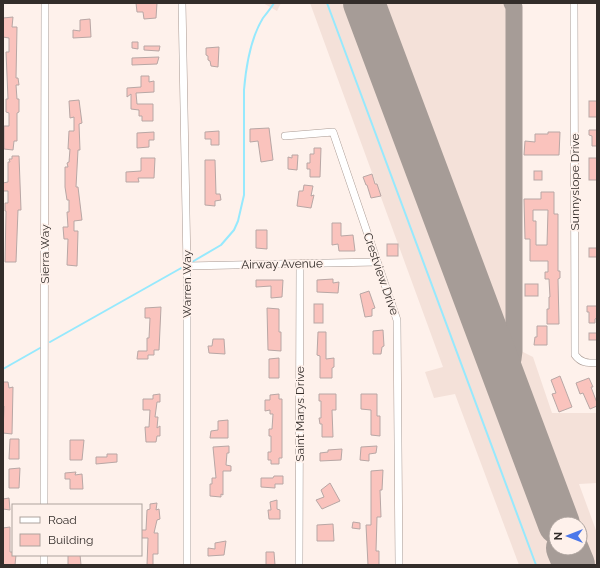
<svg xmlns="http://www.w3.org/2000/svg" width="600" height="568" font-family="Raleway,sans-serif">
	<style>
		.built { fill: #f4e1d9; fill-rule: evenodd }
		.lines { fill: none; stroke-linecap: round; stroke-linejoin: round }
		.stream { stroke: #96e9fd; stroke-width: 2 }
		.taxiway { stroke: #a69c97; stroke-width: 17 }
		.runway { stroke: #a69c97; stroke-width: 42 }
		.building { fill: #fac3bd; stroke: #b8a7a5; fill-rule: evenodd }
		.minor-casing { stroke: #a99a93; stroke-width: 8 }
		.minor { stroke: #fff; stroke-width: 7 }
		.labels { text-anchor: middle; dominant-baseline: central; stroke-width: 3.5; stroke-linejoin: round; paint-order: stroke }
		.street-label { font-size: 12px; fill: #332d2a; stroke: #fef1eb }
	</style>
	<rect width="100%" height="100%" fill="#fef1eb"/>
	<g class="built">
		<polygon points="263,3 281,3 277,11"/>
		<path d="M310,3H516L519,9L517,349L533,357L552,413H597V483L579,484L597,533V565H519L455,394L434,398L425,372L443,367ZM556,524H580V548H556Z"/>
	</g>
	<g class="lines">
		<g class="stream">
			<polyline points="327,3 536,565"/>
			<path d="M192,262L221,245L234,230L238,221L244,195V90C246,66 250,39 263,18C267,13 271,8 274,3"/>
			<polyline points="50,342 183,267"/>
			<polyline points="3,369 40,348"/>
		</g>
		<g class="taxiway">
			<polyline points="366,7 366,3"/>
			<polyline points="501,370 510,366 513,359 514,351 514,7 512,3"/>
		</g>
		<g class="runway">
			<polyline points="364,3 559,524"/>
			<polyline points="567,548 574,565"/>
		</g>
	</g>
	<g class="building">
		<polygon points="136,3 157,3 156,18 144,19 143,12 137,12"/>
		<polygon points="13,17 12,27 17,27 16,78 18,78 19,85 16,85 17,99 19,99 19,112 17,113 17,141 14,141 13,150 4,149 4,126 9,126 9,113 6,112 6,99 8,99 6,52 9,52 9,38 3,37 3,18"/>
		<polygon points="90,19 91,37 73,38 73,30 80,31 80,20"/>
		<polygon points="132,42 138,42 138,49 132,48"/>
		<polygon points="144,46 160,46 159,51 144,50"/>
		<polygon points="219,47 218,67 211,66 210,61 208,60 208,56 206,55 206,48"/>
		<polygon points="159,57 157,64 132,65 132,58"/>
		<polygon points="141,76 149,76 149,82 154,81 154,92 136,93 137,104 153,104 153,121 142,121 142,116 139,116 139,110 131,109 131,94 127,97 127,88 141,87"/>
		<polygon points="79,100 82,123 79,124 80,150 78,150 76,187 78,187 82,220 74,221 74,231 78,231 77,266 67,265 68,239 64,239 63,227 68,227 67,212 69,212 69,200 67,200 65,187 65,167 68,167 67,163 69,162 70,149 68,149 69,131 74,131 74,117 70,118 69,101"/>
		<rect x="589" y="101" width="8" height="16"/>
		<polygon points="269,128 273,160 261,162 258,141 250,142 250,129"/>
		<polygon points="589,130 597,130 597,146 592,146 592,136 589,135"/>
		<polygon points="219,131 219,145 211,145 211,139 205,139 205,132"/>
		<polygon points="154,132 154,140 149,140 149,147 137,148 137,133"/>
		<polygon points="548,132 560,132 559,155 524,155 525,141 535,142 535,134 548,134"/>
		<polygon points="314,148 321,148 320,177 310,177 310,169 307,169 307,163 310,163 310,154 314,154"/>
		<polygon points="292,155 298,155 297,170 288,169 288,157 292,158"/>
		<polygon points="12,156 19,156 21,210 18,210 16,262 5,262 6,211 5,211 5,203 8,203 8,191 3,191 3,183 8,182 8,162 10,162 9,159 12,159"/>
		<polygon points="141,158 155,158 154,178 138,178 139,182 126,182 126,172 141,171"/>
		<rect x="589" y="158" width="8" height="22"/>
		<polygon points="205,160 215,160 216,194 220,194 221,200 215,201 215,206 205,205"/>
		<rect x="534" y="171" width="8" height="9"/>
		<polygon points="372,174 375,184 377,184 381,196 371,198 367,185 366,185 363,177"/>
		<polygon points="304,185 313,186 311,196 314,195 311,208 297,206 299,191 303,191"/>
		<path d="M541,192H554V214H558V271H560V278L558,279L559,324H547V309H549V297H550L549,279H545V272H548V261H530V239H525L524,199H541ZM533,210H548L547,245H536V221H533Z"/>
		<polygon points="332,223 341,223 341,236 353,235 355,251 339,251 338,244 332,245"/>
		<polygon points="256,230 267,230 267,249 256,248"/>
		<rect x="387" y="244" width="11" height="12"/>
		<rect x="589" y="248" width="8" height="9"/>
		<polygon points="333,279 333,283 339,282 338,293 317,292 317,280"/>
		<polygon points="256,280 283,280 282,297 271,298 271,286 256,287"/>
		<rect x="525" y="284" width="13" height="12"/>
		<polygon points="369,291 375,308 372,309 372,316 365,317 360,294"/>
		<rect x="314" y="304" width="9" height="19"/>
		<polygon points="587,306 597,306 597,318 595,319 595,323 589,323 589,312 587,312"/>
		<polygon points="161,307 159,350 154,350 154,355 148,355 148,359 137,359 138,351 147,351 147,338 149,338 150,318 145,318 145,308"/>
		<polygon points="267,308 279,309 279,332 281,332 281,351 268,350"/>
		<polygon points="537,326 547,326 547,345 534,345 535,337 537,337"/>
		<polygon points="383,330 384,346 382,347 381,354 373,354 373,331"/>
		<polygon points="318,332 326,332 326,359 334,358 334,367 332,368 332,378 320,378 320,356 317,355"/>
		<rect x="589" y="333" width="8" height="7"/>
		<polygon points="213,339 224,339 225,354 209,353 208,346 212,346"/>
		<polygon points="279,358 279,378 269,378 269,359"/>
		<polygon points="560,376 572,407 559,412 552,394 556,393 551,380"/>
		<polygon points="589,378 593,387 591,387 597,403 597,406 590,409 583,393 580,394 576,383"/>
		<polygon points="3,382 8,382 9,388 13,387 12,434 3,433 4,406 3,406"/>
		<polygon points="160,394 160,402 157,402 155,417 158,417 157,428 160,426 160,436 157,436 156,442 146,442 145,427 149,427 150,410 143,410 143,399 153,399 153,395"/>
		<polygon points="279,394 279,399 282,399 282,458 279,458 279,464 271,464 271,460 268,460 268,452 271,452 271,436 269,436 269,429 272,429 273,414 270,414 270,410 265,411 265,400 270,400 270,395"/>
		<polygon points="319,394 336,394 336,410 332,410 333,437 322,437 322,424 320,424 319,418 321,418 321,401 319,401"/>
		<polygon points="361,394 377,394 377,416 380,416 380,436 371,435 371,410 361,409"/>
		<polygon points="228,420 228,438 210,438 211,431 218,430 218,421"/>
		<polygon points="10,439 19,439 19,459 9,459"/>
		<polygon points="70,440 84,440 82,460 70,460"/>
		<polygon points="229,446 229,453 227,453 226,465 231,466 231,471 223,471 223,495 221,494 221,497 210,496 210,484 212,484 212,478 216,478 213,447"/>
		<polygon points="377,446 376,453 369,454 369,461 360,460 361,447"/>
		<polygon points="342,449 341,460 320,461 320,453 328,452 328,450"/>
		<polygon points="107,454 117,454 117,462 96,464 96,457 107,457"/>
		<polygon points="20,468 19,488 9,488 9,469"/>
		<polygon points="383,470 382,490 380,490 381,517 377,517 376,551 379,551 379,565 368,565 366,525 371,525 371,471"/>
		<polygon points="76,472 75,475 82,474 83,489 70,489 70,479 65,479 65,473"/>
		<polygon points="274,476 283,476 283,484 275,484 275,488 261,487 261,478 273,478"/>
		<polygon points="330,483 340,501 322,509 316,500 324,497 321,490"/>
		<polygon points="9,498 10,510 3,509 3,499"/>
		<polygon points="277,500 277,509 280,510 280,519 269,519 268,510 271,510 270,502"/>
		<polygon points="157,503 156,510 159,509 160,519 157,520 154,533 158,533 158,554 153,554 153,565 147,565 148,538 141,538 141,530 146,530 147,510 150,509 150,504"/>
		<polygon points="353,522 360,523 360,529 352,528"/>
		<polygon points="333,524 334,541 317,541 317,525"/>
		<polygon points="10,527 10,552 13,552 13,555 16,555 15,565 3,565 3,528"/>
		<polygon points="226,541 224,555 208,556 208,548 215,549 215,543"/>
		<polygon points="266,552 274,552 275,565 266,565"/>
		<polygon points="68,555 80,555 81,565 68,565"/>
	</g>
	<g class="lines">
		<g class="minor-casing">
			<g id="minor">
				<polyline points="182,3 187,266 187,565"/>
				<path d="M574,3L575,355C581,363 587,363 597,363"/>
				<polyline points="285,136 333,132 397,320 399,565"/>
				<polyline points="187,266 377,262"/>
				<polyline points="44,505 45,3"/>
				<polyline points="44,565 44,555"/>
				<polyline points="299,565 300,264"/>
			</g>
		</g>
		<use href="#minor" class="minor"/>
	</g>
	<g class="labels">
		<g class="street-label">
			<text transform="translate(575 182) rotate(-90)">Sunnyslope Drive</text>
			<text transform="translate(45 254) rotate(-90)">Sierra Way</text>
			<text transform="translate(282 264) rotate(-1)">Airway Avenue</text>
			<text transform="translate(381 274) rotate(71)">Crestview Drive</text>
			<text transform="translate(187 284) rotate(-90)">Warren Way</text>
			<text transform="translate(300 414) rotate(-90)">Saint Marys Drive</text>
		</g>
	</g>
	<rect width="600" height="568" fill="none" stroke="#332d2a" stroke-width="8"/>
	<rect x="12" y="504" width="130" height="52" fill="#fef1eb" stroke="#ada39e"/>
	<rect x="20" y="517" width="20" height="6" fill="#ffffff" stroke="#ada39e"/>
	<text x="48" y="524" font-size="12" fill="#332d2a">Road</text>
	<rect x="20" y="534" width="20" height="12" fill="#fac3bd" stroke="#ada39e"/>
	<text x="48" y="544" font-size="12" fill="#332d2a">Building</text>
	<g transform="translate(568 536) rotate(270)"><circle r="19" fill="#fef1eb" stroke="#ada39e"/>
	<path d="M0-3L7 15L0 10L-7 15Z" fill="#4b77ea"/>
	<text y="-6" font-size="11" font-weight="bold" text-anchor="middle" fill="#332d2a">N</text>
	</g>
</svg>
